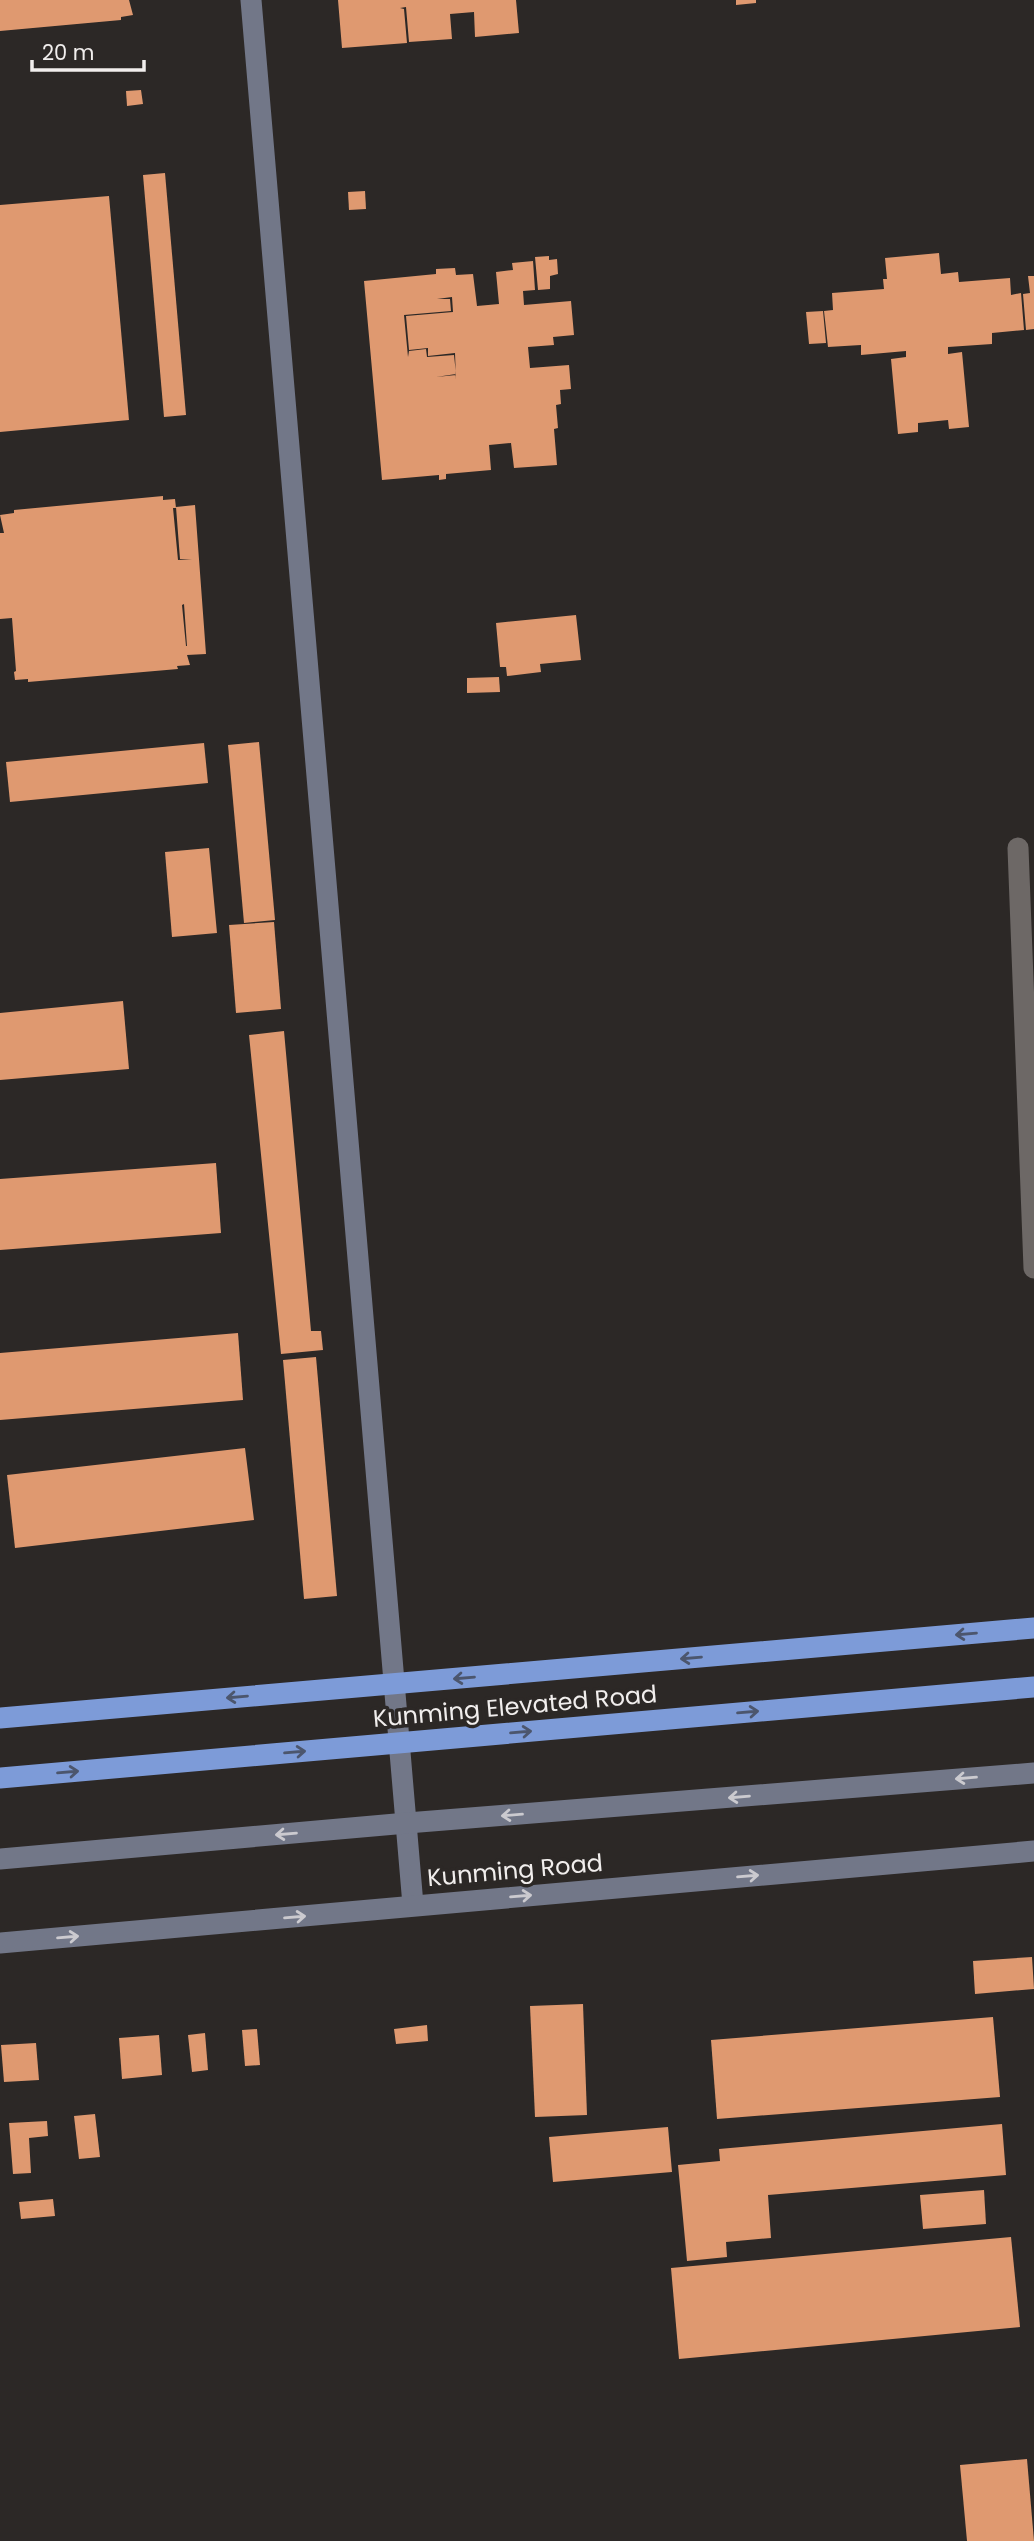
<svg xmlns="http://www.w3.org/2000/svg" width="1034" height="2541" font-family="Poppins,sans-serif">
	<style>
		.building { fill: #df9970; fill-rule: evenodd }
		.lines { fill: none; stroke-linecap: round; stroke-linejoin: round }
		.lane { stroke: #6d6866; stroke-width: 21 }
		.secondary { stroke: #727788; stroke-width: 21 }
		.highway { stroke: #7d9bd8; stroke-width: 21 }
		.oneway { stroke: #4c566d }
		.oneway2 { stroke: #cbcacf }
		.labels { text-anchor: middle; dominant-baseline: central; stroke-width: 7; stroke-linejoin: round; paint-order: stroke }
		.street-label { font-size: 24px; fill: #f1eeed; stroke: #2c2826 }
	</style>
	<rect width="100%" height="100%" fill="#2c2826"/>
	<g class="building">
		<polygon points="0,0 129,0 133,15 121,17 121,20 0,31"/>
		<polygon points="338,0 516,0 519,33 475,37 474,12 450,14 452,39 409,42 406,7 400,8 404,9 407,43 342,48"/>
		<polygon points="736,0 756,0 756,3 736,5"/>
		<polygon points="141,90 143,104 127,106 126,91"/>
		<polygon points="165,173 186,415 164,417 143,175"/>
		<polygon points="365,191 366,209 349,210 348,192"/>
		<polygon points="109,196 129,420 0,432 0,205"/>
		<polygon points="939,253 941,274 958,272 959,282 1010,278 1011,295 1021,293 1024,330 992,333 992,344 948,347 948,354 962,352 969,427 949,429 948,420 918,423 918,432 898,434 891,359 906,357 906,351 861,355 861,345 828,347 824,311 833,310 832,293 884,289 883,279 887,279 885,258"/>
		<polygon points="549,256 549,260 557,259 558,274 550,276 550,289 538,290 535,257"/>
		<path d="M533,261L535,290L523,291L524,305L571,301L574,335L553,337L554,345L528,347L530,368L569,365L571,389L560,390L561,404L556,405L558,428L554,429L557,465L514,468L511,443L489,445L491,470L446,474V479L439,480V475L382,480L364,281L436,274V269L455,268L456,275L473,274L477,306L499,304L496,272L513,270L512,263ZM452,297L453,312L406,316L409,350L428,348V356L455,353L456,380V375L436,377L456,374L454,355L427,357L426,349L409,351L408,357L404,315L451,311L450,299H437Z"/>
		<polygon points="1028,276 1034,276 1034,329 1026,330 1023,294 1030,293"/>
		<polygon points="823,311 826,343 809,344 806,312"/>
		<path d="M163,496V500L175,499L176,508H173L178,560L192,559H180L176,507L195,505L206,654L187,655L190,665L177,666L178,669L28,682V679L15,680L14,672L16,671L12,618L0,619V533H4L0,515L14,513V510ZM184,604L187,646H186L182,605Z"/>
		<polygon points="576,615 581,660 540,664 541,672 507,676 506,667 500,667 496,623"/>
		<polygon points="499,677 500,692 467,693 467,678"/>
		<polygon points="259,742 275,920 244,923 228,745"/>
		<polygon points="204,743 208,783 10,802 6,762"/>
		<polygon points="209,848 217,933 172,937 165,852"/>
		<polygon points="274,922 281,1009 236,1013 229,925"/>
		<polygon points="123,1001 129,1069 0,1080 0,1013"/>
		<polygon points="284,1031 311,1331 321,1331 323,1350 281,1354 249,1035"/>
		<polygon points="216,1163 221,1233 0,1250 0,1179"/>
		<polygon points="238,1333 243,1400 0,1420 0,1353"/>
		<polygon points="316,1357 337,1596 304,1599 283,1360"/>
		<polygon points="245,1448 254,1520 15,1548 7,1475"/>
		<polygon points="1032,1957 1034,1989 975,1994 973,1961"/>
		<polygon points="583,2004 587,2115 535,2117 530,2006"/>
		<polygon points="993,2017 1000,2097 717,2119 711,2040"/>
		<polygon points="427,2025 428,2041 396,2044 394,2029"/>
		<polygon points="257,2029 260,2065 245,2066 242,2030"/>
		<polygon points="205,2033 208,2070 192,2072 188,2035"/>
		<polygon points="159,2035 162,2075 122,2079 119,2038"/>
		<polygon points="36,2043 39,2080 4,2082 1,2045"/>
		<polygon points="95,2114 100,2157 79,2159 74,2116"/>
		<polygon points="47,2121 48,2136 29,2138 31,2173 13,2174 9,2123"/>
		<polygon points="1002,2124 1006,2175 768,2195 771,2238 726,2242 727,2257 687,2261 678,2165 720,2161 719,2149"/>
		<polygon points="668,2127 672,2172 553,2182 549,2137"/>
		<polygon points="984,2190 986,2224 923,2229 920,2195"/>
		<polygon points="53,2199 55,2216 21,2219 19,2202"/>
		<polygon points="1011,2237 1020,2327 679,2359 671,2268"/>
		<polygon points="1027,2459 1034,2541 967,2541 960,2465"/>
	</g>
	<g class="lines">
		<polyline class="lane" points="1018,848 1034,1268"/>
		<g class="secondary">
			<polyline points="251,0 413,1905"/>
			<polyline points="0,1859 407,1823 1034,1773"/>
			<polyline points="0,1943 1034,1851"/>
		</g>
		<g class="highway">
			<polyline points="0,1718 1034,1628"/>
			<polyline points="0,1778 1034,1687"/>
		</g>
	</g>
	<defs><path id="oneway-shaft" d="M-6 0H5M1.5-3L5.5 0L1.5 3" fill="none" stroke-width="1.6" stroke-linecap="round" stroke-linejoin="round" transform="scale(1.75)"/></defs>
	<g class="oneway">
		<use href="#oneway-shaft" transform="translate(966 1634) rotate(175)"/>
		<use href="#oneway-shaft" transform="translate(691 1658) rotate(175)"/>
		<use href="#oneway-shaft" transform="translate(464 1678) rotate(175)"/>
		<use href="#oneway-shaft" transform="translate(237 1697) rotate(175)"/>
		<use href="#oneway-shaft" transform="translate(748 1712) rotate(-5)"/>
		<use href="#oneway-shaft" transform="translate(521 1732) rotate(-5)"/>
		<use href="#oneway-shaft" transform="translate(295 1752) rotate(-5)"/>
		<use href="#oneway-shaft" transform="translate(68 1772) rotate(-5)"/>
	</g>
	<g class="oneway2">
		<use href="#oneway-shaft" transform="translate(966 1778) rotate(175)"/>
		<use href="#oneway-shaft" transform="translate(739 1797) rotate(175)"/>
		<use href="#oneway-shaft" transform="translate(512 1815) rotate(175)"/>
		<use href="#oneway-shaft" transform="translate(286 1834) rotate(175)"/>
		<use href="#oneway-shaft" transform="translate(748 1876) rotate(-5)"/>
		<use href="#oneway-shaft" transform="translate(521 1896) rotate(-5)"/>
		<use href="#oneway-shaft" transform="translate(295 1917) rotate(-5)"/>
		<use href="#oneway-shaft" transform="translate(68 1937) rotate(-5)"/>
	</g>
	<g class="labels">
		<g class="street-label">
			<text transform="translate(515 1706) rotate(-5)">Kunming Elevated Road</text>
			<text transform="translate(515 1870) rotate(-5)">Kunming Road</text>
		</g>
	</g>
	<path d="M32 60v10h112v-10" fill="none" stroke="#f1eeed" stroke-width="3.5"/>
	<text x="42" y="60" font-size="21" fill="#f1eeed" stroke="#2c2826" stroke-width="5" paint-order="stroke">20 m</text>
</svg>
